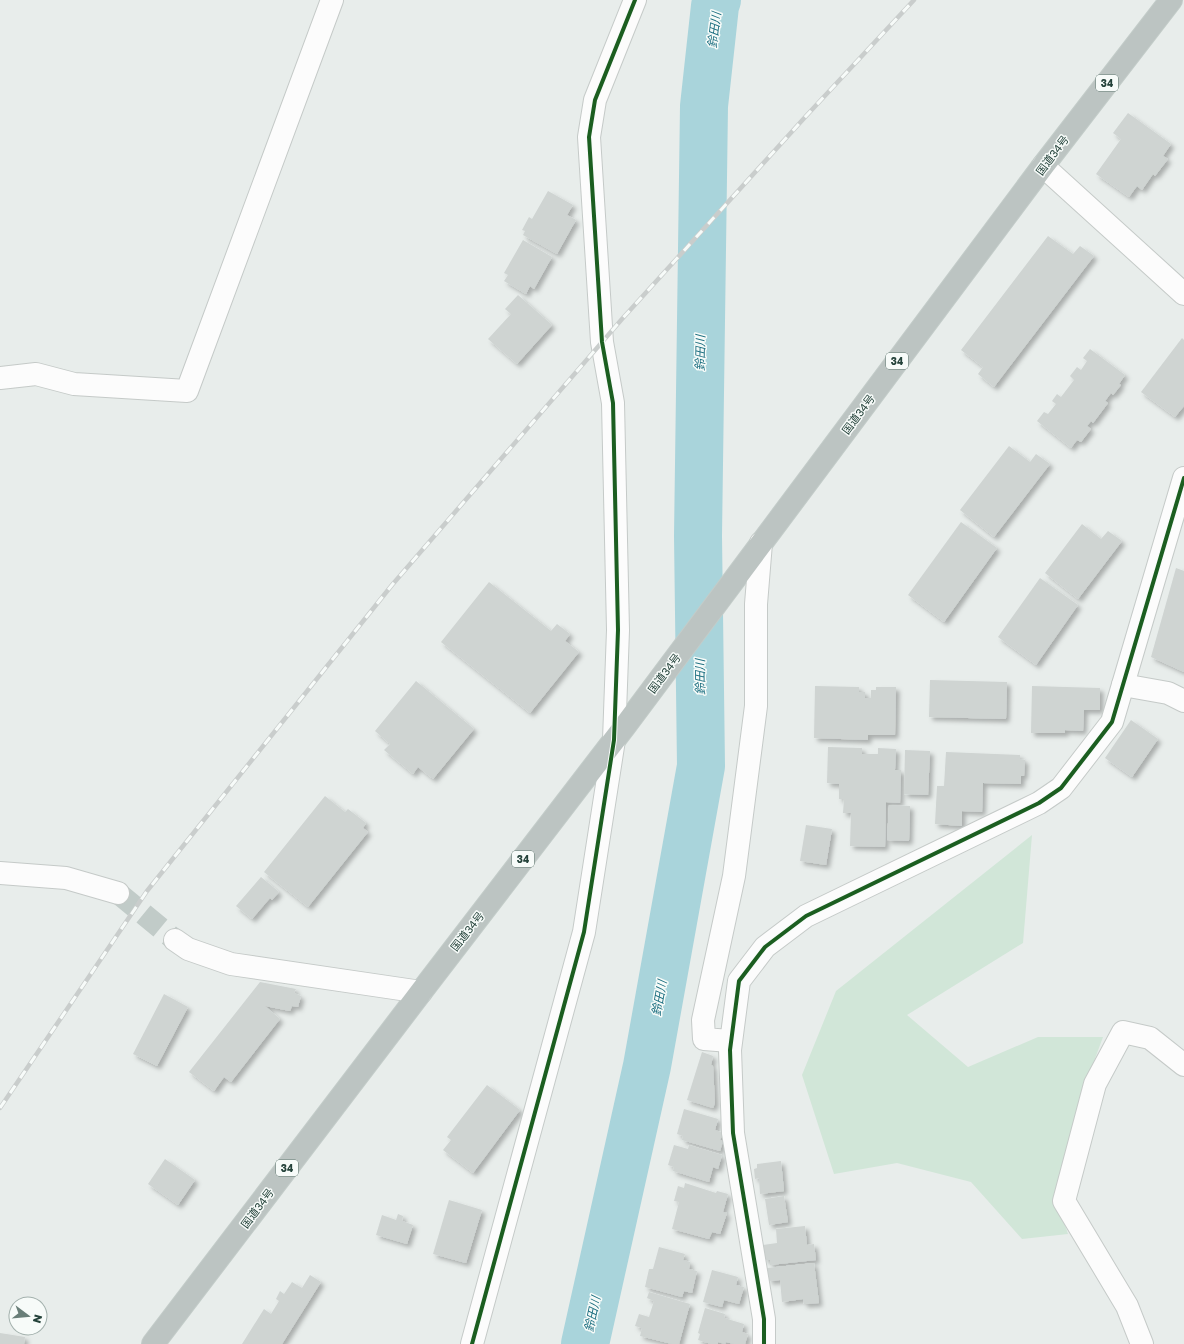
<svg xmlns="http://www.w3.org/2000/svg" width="1184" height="1344" font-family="'Golos Text','Noto Sans JP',sans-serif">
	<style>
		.green { fill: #d1e6d8 }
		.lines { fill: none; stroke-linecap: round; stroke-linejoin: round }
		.river { stroke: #a9d4db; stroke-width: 48 }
		.building { fill: #cfd4d2; filter: url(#shadow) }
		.minor-tunnel { stroke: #c1cbc8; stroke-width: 22; stroke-dasharray: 22 11; stroke-linecap: butt }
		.minor-casing { stroke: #c5cac8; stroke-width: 24 }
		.highway-casing { stroke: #c3ccc9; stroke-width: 24 }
		.minor { stroke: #fcfcfc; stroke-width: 22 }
		.highway { stroke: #bcc4c2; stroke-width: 22 }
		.rail-casing { stroke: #c9cdcc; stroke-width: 4.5 }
		.rail { stroke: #f7fbf9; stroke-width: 3; stroke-dasharray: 9; stroke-linecap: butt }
		.cycleway-casing { stroke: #f7fbf9; stroke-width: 6 }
		.cycleway { stroke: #1b5e20; stroke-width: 4 }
		.labels { text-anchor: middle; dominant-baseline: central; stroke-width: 3; stroke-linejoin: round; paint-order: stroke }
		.shield { fill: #f7fbf9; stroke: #637a73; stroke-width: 1 }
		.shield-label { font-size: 10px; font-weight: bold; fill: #24423a }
		.street-label { font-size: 11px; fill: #24423a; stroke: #f7fbf9 }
		.water-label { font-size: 12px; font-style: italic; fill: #1c6f80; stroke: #f7fbf9 }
	</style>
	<defs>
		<filter id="shadow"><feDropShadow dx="3.5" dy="3.5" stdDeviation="2" flood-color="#0004"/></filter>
	</defs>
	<rect width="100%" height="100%" fill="#e8edeb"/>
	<polygon class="green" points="1032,835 1023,943 907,1015 968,1067 1038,1037 1103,1037 1086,1083 1059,1207 1068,1234 1022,1239 971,1182 897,1163 834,1174 802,1075 836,991"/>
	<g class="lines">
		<polyline class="river" points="585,1344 647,1066 701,766 698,536 704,106 715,6 717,0"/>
	</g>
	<g class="building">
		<polygon points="1128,113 1171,144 1163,156 1168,159 1155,176 1153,174 1142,190 1137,186 1129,197 1096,174 1121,139 1113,133"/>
		<polygon points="548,191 573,205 567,215 576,220 557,254 523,235 525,231 522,230 529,217 532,219"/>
		<polygon points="1048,236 1073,254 1080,246 1094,256 994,387 978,374 983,367 961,350"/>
		<polygon points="523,240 552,257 534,289 530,286 526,294 504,281 508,275 504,273"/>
		<polygon points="518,295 552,325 517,364 488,339 511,314 505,309"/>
		<polygon points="1182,338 1184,340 1184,406 1175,417 1141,392"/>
		<polygon points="1090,349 1125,375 1119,384 1121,385 1113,395 1111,393 1105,401 1108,403 1093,423 1091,421 1087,426 1091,429 1081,442 1077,440 1071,448 1037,421 1044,412 1048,414 1056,404 1052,401 1057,394 1061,397 1074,380 1070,376 1077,367 1081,370 1087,361 1083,358"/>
		<polygon points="1009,446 1030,462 1036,454 1050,464 994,537 960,510"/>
		<polygon points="961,522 997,548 944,622 908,595"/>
		<polygon points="1082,524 1101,539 1108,531 1122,541 1078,599 1045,573"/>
		<polygon points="1176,568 1184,571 1184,672 1151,657"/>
		<polygon points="1040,578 1078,605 1036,665 998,637"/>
		<polygon points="489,582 551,631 557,624 570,634 565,641 579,652 530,713 441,642"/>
		<polygon points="930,680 1007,682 1006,719 929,717"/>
		<polygon points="416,681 474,729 433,779 418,767 413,774 384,750 390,744 375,731"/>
		<polygon points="815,686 859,687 859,692 865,692 865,698 871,698 871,690 876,690 876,687 896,687 895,735 868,735 868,740 814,738"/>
		<polygon points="1032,686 1100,688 1100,710 1084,710 1083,731 1065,730 1065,733 1031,733"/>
		<polygon points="1131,720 1158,739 1132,777 1105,758"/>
		<polygon points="828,747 862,748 862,754 878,754 878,748 896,749 895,770 901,770 900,803 886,802 885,847 850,846 851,813 843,813 844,799 839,799 839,784 827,783"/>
		<polygon points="905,750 930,751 928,795 904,794"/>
		<polygon points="946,752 1020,755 1020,759 1025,760 1024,776 1021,776 1021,784 983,783 982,812 962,811 962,826 935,824 937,786 944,786"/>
		<polygon points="325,796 345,812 348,809 366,823 363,828 368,832 308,907 264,872"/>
		<polygon points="889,805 910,806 909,841 887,840"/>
		<polygon points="806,825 832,829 826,865 800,861"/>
		<polygon points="261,877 279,892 272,900 270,898 252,919 236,906"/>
		<polygon points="260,982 296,989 294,993 301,996 298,1007 292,1006 290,1011 265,1006 280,1019 231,1082 224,1077 214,1091 189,1072"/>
		<polygon points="164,994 188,1007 157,1066 133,1054"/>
		<polygon points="702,1052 713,1056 711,1065 713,1066 715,1103 713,1108 687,1100"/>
		<polygon points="487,1085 520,1110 473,1173 443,1150 451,1140 447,1137"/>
		<polygon points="684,1109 718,1119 715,1130 723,1133 720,1140 723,1141 720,1151 682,1140 683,1136 677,1134"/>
		<polygon points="674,1145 688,1149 689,1145 722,1155 718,1169 713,1167 709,1182 673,1171 674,1167 668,1165"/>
		<polygon points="165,1159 195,1180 178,1205 148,1184"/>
		<polygon points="781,1161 784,1191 760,1194 759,1178 755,1179 754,1169 757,1168 757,1164"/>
		<polygon points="685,1183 716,1193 717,1191 728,1194 723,1212 727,1213 720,1234 712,1232 709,1239 672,1229 679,1202 674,1201 678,1186 684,1188"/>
		<polygon points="784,1196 788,1222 769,1225 765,1199"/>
		<polygon points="449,1200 482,1210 466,1263 433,1254"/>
		<polygon points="398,1214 403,1216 402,1221 413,1225 407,1244 376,1235 382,1215 396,1220"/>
		<polygon points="805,1226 807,1245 814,1244 816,1260 770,1265 770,1260 765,1260 763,1245 777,1243 776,1229"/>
		<polygon points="659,1247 685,1254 683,1260 690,1262 689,1269 697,1271 692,1293 684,1291 682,1297 645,1287 649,1269 653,1269"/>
		<polygon points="814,1263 819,1303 804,1304 803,1299 782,1302 780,1280 769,1281 767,1268"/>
		<polygon points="712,1270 738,1277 736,1285 744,1287 739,1304 724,1300 722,1307 703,1302"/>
		<polygon points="310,1275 321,1282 282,1344 242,1344 264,1309 271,1314 279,1301 276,1299 280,1291 284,1294 292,1282 302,1288"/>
		<polygon points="649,1292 690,1304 679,1344 672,1344 640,1336 642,1328 635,1326 639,1314 649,1317 654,1301 647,1298"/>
		<polygon points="705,1308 725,1314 724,1318 744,1324 742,1332 748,1334 745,1344 734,1344 726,1342 725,1344 718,1342 718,1344 711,1344 698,1340 700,1334 698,1333"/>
		<polygon points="0,1333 25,1337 24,1344 0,1344"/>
	</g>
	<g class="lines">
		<polyline class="minor-tunnel" points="118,893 175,940"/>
		<g class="minor-casing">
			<g id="minor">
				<polyline points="1043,166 1184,294"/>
				<polyline points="0,378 36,374 74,384 187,391 332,0"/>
				<polyline points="1123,685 1168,693 1184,701"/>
				<polyline points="0,873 66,878 118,893"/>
				<polyline points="175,940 188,949 231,964 421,992"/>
				<polyline points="730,1041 704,1039 703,1020 734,876 756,706 756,604 761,543"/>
				<polyline points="472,1344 584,932 614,740 618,630 613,403 602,342 589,137 595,100 635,0"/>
				<polyline points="764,1344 764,1319 733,1133 730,1050 739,981 765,947 806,916 1039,803 1061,788 1112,722 1184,478"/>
				<polyline points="1142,1344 1127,1306 1064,1201 1095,1084 1123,1032 1150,1038 1184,1065"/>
			</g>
		</g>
		<g class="highway-casing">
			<polyline id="highway" points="153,1344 421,992 625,726 1043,166 1171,0"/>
		</g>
		<use href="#minor" class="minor"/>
		<use href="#highway" class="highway"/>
		<g class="rail-casing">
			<polyline id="rail" points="0,1108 147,891 392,585 622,319 807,115 914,0"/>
		</g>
		<use href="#rail" class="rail"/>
		<g class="cycleway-casing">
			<g id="cycleway">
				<polyline points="472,1344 584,932 614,740 618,630 613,403 602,342 589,137 595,100 635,0"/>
				<polyline points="764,1344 764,1319 733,1133 730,1050 739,981 765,947 806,916 1039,803 1061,788 1112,722 1184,478"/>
			</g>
		</g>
		<use href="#cycleway" class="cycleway"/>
	</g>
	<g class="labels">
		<g class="shield">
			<rect x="1096" y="75" width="22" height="16" rx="3"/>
			<rect x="886" y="353" width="22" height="16" rx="3"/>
			<rect x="512" y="851" width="22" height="16" rx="3"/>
			<rect x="276" y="1160" width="22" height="16" rx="3"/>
		</g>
		<g class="shield-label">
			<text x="1107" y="83">34</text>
			<text x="897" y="361">34</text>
			<text x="523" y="859">34</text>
			<text x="287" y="1168">34</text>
		</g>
		<g class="street-label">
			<text transform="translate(1052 155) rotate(-53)">国道34号</text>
			<text transform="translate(858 414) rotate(-53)">国道34号</text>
			<text transform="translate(664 673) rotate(-53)">国道34号</text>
			<text transform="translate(467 931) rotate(-52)">国道34号</text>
			<text transform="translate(257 1208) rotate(-53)">国道34号</text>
		</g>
		<g class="water-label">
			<text transform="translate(714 30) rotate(-83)">鈴田川</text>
			<text transform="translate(700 353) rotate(-89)">鈴田川</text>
			<text transform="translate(700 677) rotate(-91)">鈴田川</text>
			<text transform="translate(659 998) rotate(-80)">鈴田川</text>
			<text transform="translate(592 1314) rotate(-78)">鈴田川</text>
		</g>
	</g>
	<g transform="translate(28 1316) rotate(106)"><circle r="19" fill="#f7fbf9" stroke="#a3b1ad"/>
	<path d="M0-3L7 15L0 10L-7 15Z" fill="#697e78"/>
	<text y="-6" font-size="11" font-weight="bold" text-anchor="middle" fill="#24423a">N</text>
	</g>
</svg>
